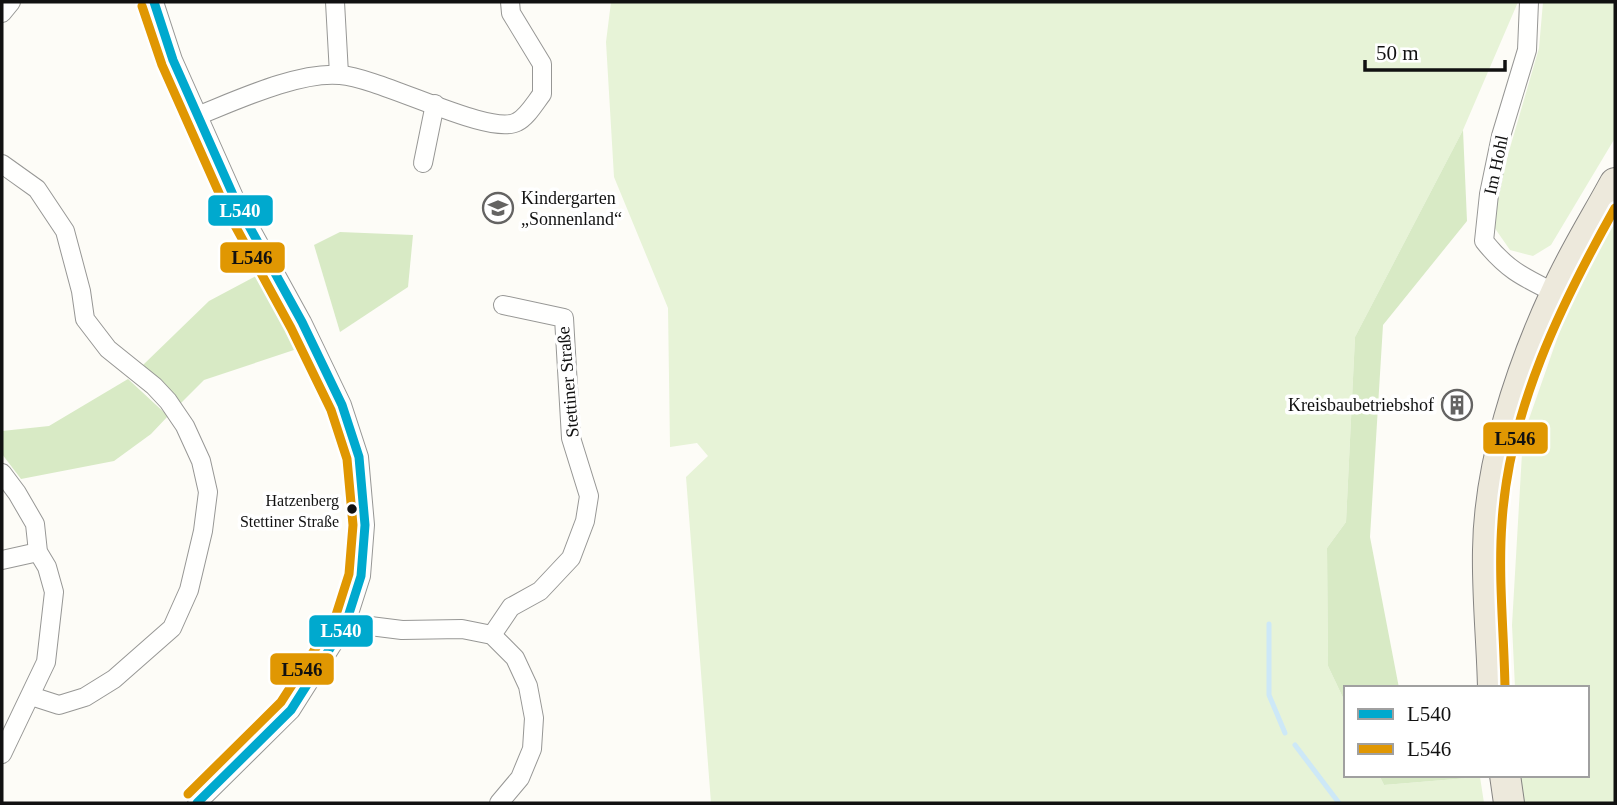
<svg xmlns="http://www.w3.org/2000/svg" width="1617" height="805" font-family="'Times New Roman',serif">
	<style>
		.green { fill: #e7f3d7 }
		.forest { fill: #d8eac5 }
		.lines { fill: none; stroke-linecap: round; stroke-linejoin: round }
		.stream { stroke: #cde8f7; stroke-width: 5 }
		.street-casing { stroke: #979795; stroke-width: 20 }
		.primary-casing { stroke: #858482; stroke-width: 32 }
		.street { stroke: #fffffe; stroke-width: 18 }
		.primary { stroke: #ede9dc; stroke-width: 30 }
		.bus-1-casing { stroke: #fff; stroke-width: 14 }
		.bus-2-casing { stroke: #fff; stroke-width: 14 }
		.bus-1 { stroke: #00a9ce; stroke-width: 9 }
		.bus-2 { stroke: #e09702; stroke-width: 9 }
		.bus-dot { fill: #111; stroke: #fff; stroke-width: 2.5 }
		.labels { text-anchor: middle; dominant-baseline: central; stroke-width: 7; stroke-linejoin: round; paint-order: stroke }
		.bus-label { font-size: 16px; fill: #111; stroke: #fff; text-anchor: end }
		.street-label { font-size: 18px; fill: #111; stroke: #fff }
		.poi-label { font-size: 18px; fill: #111; stroke: #fff; text-anchor: start }
		.line-badge { stroke: #fff; stroke-width: 2.5 }
		.badge-label { font-size: 19px; text-anchor: middle; font-weight: bold; fill: #fff }
		.pale-badge-label { font-size: 19px; text-anchor: middle; font-weight: bold; fill: #111 }
	</style>
	<rect width="100%" height="100%" fill="#fdfcf7"/>
	<g class="green">
		<polygon points="611,2 1518,2 1463,130 1355,337 1346,522 1327,548 1328,666 1346,704 1346,775 1379,775 1384,785 1480,777 1484,803 711,803 686,477 708,456 697,443 670,447 668,308 614,177 606,42"/>
		<polygon points="1543,2 1615,2 1615,138 1551,245 1533,256 1510,250 1494,227 1500,182 1539,48"/>
		<polygon points="1615,210 1615,799 1612,803 1523,803 1520,775 1587,775 1587,688 1515,688 1512,625 1523,436 1580,273"/>
	</g>
	<g class="forest">
		<polygon points="1463,130 1467,221 1383,325 1370,537 1399,688 1346,688 1346,704 1328,666 1327,548 1346,522 1355,337"/>
		<polygon points="340,232 413,235 408,287 340,332 314,245"/>
		<polygon points="267,270 303,347 204,380 181,403 143,365 209,301"/>
		<polygon points="128,379 168,416 151,434 114,461 21,479 2,454 2,431 49,426"/>
		<polygon points="1379,775 1479,775 1480,777 1384,785"/>
	</g>
	<g class="lines">
		<g class="stream">
			<polyline points="1269,624 1269,695 1285,733"/>
			<polyline points="1295,745 1339,803"/>
		</g>
		<g class="street-casing">
			<g id="street">
				<polyline points="154,2 173,60 238,206 302,322 342,405 359,457 365,525 361,576 346,623 291,710 197,803"/>
				<polyline points="335,2 339,74"/>
				<path d="M1529,2L1527,50L1501,136L1489,194L1484,241C1507,270 1523,277 1555,293"/>
				<polyline points="2,13 11,2"/>
				<path d="M197,116C235,101 299,71 340,75C382,78 489,137 517,122C527,117 535,103 542,94V64L511,13L510,2"/>
				<polyline points="423,163 435,104"/>
				<polyline points="2,164 37,189 65,231 81,291 85,319 108,349 154,386 168,401 185,426 201,461 208,492 203,531 189,590 172,628 114,679 85,697 59,705 31,696"/>
				<polyline points="2,473 17,493 35,524 38,552 47,567 54,592 46,662 2,754"/>
				<polyline points="2,560 38,552"/>
				<polyline points="346,623 402,630 462,629 492,635 515,658 528,686 534,718 532,749 520,778 499,803"/>
				<polyline points="492,635 511,607 540,591 571,558 585,521 589,496 571,438 564,318 503,305"/>
			</g>
		</g>
		<g class="primary-casing">
			<g id="primary">
				<path d="M1493,688C1492,642 1487,596 1488,550C1489,465 1520,371 1555,295C1572,256 1595,220 1615,183"/>
				<polyline points="1505,775 1509,803"/>
			</g>
		</g>
		<use href="#street" class="street"/>
		<use href="#primary" class="primary"/>
		<g class="bus-1-casing">
			<polyline id="bus-1" points="154,2 173,60 238,206 302,322 342,405 359,457 365,525 361,576 346,623 291,710 197,803"/>
		</g>
		<g class="bus-2-casing">
			<g id="bus-2">
				<polyline points="142,6 162,65 227,211 291,328 331,410 347,459 353,525 349,574 335,618 281,702 188,794"/>
				<path d="M1505,688C1504,632 1498,577 1502,522C1509,410 1561,304 1615,208"/>
			</g>
		</g>
		<use href="#bus-1" class="bus-1"/>
		<use href="#bus-2" class="bus-2"/>
	</g>
	<defs>
		<g id="school-ring" transform="scale(1.575)"><circle r="9.5" fill="#fff" stroke="#646362" stroke-width="1.5"/><path d="M0-5L7-2L0 1L-7-2ZM-4 1L0 2.5L4 1V4Q0 6-4 4Z" fill="#646362"/></g>
		<g id="building-ring" transform="scale(1.575)"><circle r="9.5" fill="#fff" stroke="#646362" stroke-width="1.5"/><path d="M-4-6H4V6H1V3H-1V6H-4ZM-2.5-4.3h1.7v1.8h-1.7ZM.8-4.3h1.7v1.8H.8ZM-2.5-1h1.7V.8h-1.7ZM.8-1h1.7V.8H.8Z" fill="#646362"/></g>
	</defs>
	<g fill-rule="evenodd">
		<use href="#school-ring" x="498" y="208"/>
		<use href="#building-ring" x="1457" y="405"/>
	</g>
	<circle class="bus-dot" cx="352" cy="509" r="6"/>
	<g class="labels">
		<g class="bus-label">
			<text x="339" y="500">Hatzenberg<tspan x="339" dy="21">Stettiner Straße</tspan></text>
		</g>
		<g class="street-label">
			<text transform="translate(1496 165) rotate(-78)">Im Hohl</text>
			<text transform="translate(568 382) rotate(-95)">Stettiner Straße</text>
		</g>
		<g class="poi-label">
			<text x="521" y="198">Kindergarten<tspan x="521" dy="21">„Sonnenland“</tspan></text>
			<text x="1434" y="405" text-anchor="end">Kreisbaubetriebshof</text>
		</g>
	</g>
	<g class="line-badge">
		<rect x="207" y="194" width="67" height="33" rx="7" fill="#00a9ce"/>
		<rect x="219" y="241" width="67" height="33" rx="7" fill="#e09702"/>
		<rect x="1482" y="421" width="67" height="34" rx="7" fill="#e09702"/>
		<rect x="308" y="614" width="66" height="34" rx="7" fill="#00a9ce"/>
		<rect x="269" y="652" width="66" height="34" rx="7" fill="#e09702"/>
	</g>
	<g class="badge-label">
		<text x="240" y="217">L540</text>
		<text x="341" y="637">L540</text>
	</g>
	<g class="pale-badge-label">
		<text x="252" y="264">L546</text>
		<text x="1515" y="445">L546</text>
		<text x="302" y="676">L546</text>
	</g>
	<rect width="1617" height="805" fill="none" stroke="#111111" stroke-width="7"/>
	<rect x="1344" y="686" width="245" height="91" fill="#ffffff" stroke="#a0a0a0" stroke-width="2"/>
	<rect x="1358" y="709" width="35" height="10" fill="#00a9ce" stroke="#a0a0a0" stroke-width="2"/>
	<text x="1407" y="721" font-size="21" fill="#111111">L540</text>
	<rect x="1358" y="744" width="35" height="10" fill="#e09702" stroke="#a0a0a0" stroke-width="2"/>
	<text x="1407" y="756" font-size="21" fill="#111111">L546</text>
	<path d="M1365 60v10h140v-10" fill="none" stroke="#111111" stroke-width="3.5"/>
	<text x="1376" y="60" font-size="21" fill="#111111" stroke="#ffffff" stroke-width="5" paint-order="stroke">50 m</text>
</svg>
